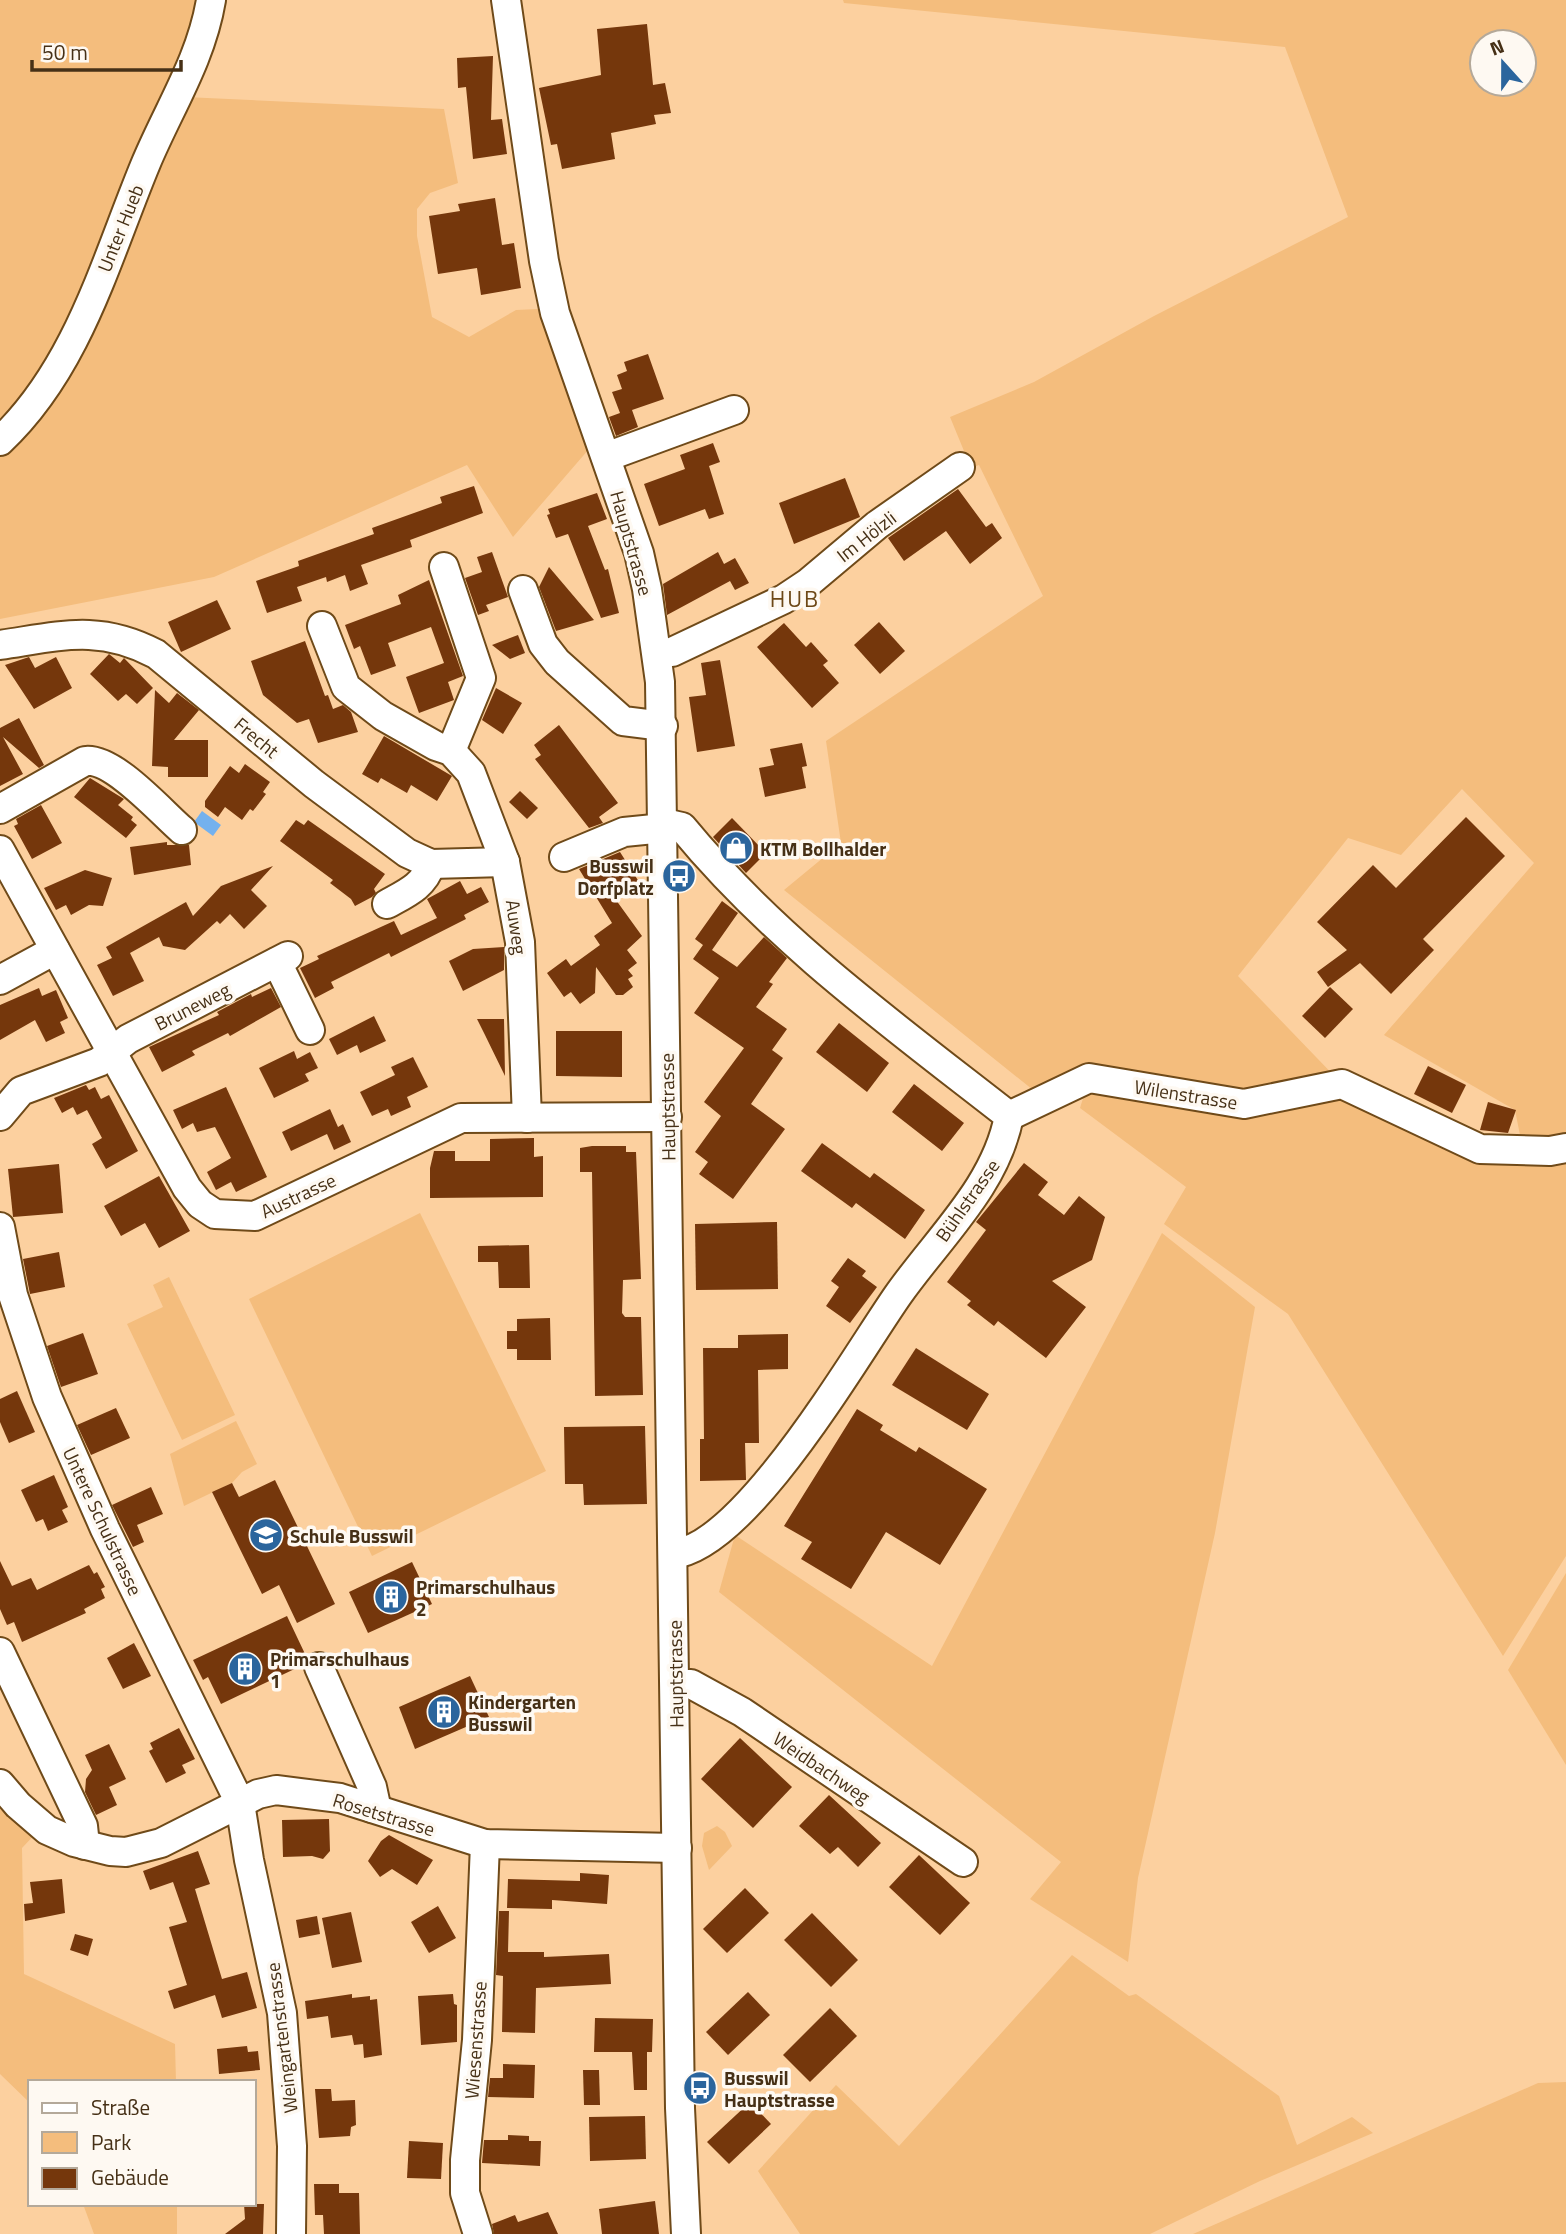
<svg xmlns="http://www.w3.org/2000/svg" width="1566" height="2234" font-family="'Titillium Web',sans-serif">
	<style>
		.green { fill: #f4bd7d; fill-rule: evenodd }
		.water { fill: #74b1ee }
		.building { fill: #75370c }
		.lines { fill: none; stroke-linecap: round; stroke-linejoin: round }
		.minor-casing { stroke: #6f4a19; stroke-width: 32 }
		.minor { stroke: #fff; stroke-width: 28 }
		.labels { text-anchor: middle; dominant-baseline: central; stroke-width: 7; stroke-linejoin: round; paint-order: stroke }
		.street-label { font-size: 19px; fill: #463016; stroke: #fef9f2 }
		.poi-label { font-size: 19px; font-weight: bold; fill: #463016; stroke: #fef9f2; text-anchor: start }
		.quarter-label { font-size: 23px; letter-spacing: 2px; fill: #6d4817; stroke: #fef9f2 }
	</style>
	<rect width="100%" height="100%" fill="#fcd09f"/>
	<g class="green">
		<polygon points="0,0 201,0 185,60 39,385 0,432"/>
		<path d="M843,0H1566V1556L1503,1656L1288,1314L1164,1224L1186,1187L1080,1108L1089,1079L1043,1098L784,890L841,843L826,741L1043,596L979,465L971,468L950,417L1034,382L1154,316L1348,217L1285,47L844,3ZM1482,42H1524V84H1482ZM1462,789L1534,863L1384,1035L1515,1110L1523,1150L1342,1084L1238,976L1348,838L1401,855Z"/>
		<polygon points="185,97 444,109 458,183 430,193 417,209 417,236 432,317 469,337 516,310 538,309 589,449 513,537 467,465 214,577 0,619 0,452"/>
		<polygon points="420,1213 546,1471 372,1556 249,1299"/>
		<polygon points="1162,1233 1255,1307 1215,1533 1138,1878 1128,1962 1030,1899 1061,1862 719,1592 735,1535 932,1666"/>
		<polygon points="169,1277 235,1415 182,1440 127,1324 163,1307 153,1285"/>
		<polygon points="236,1421 257,1464 242,1472 232,1483 184,1506 170,1454"/>
		<polygon points="1566,1573 1566,1765 1508,1670"/>
		<polygon points="0,1803 38,1831 22,1848 24,1974 175,2044 176,2082 30,2082 30,2103 0,2074"/>
		<polygon points="717,1826 725,1832 732,1846 709,1870 702,1846 704,1833"/>
		<polygon points="1072,1955 1129,1996 1136,1994 1279,2096 1297,2145 1352,2117 1373,2133 1260,2181 1150,2234 800,2234 758,2171 836,2085 899,2146"/>
		<polygon points="1566,2082 1566,2234 1193,2234 1538,2083"/>
		<polygon points="83,2204 177,2204 177,2234 94,2234"/>
	</g>
	<polygon class="water" points="202,811 221,825 213,836 194,822"/>
	<g class="building">
		<polygon points="647,24 653,85 665,83 671,113 654,115 656,124 611,133 615,159 562,169 557,144 551,145 539,88 601,75 597,29"/>
		<polygon points="493,56 491,120 502,119 507,154 473,159 466,87 458,88 457,58"/>
		<polygon points="495,198 502,245 514,243 521,288 481,295 477,268 438,274 429,216 460,211 458,204"/>
		<polygon points="648,354 664,399 632,410 638,427 616,436 609,417 620,413 612,392 622,389 617,375 627,371 624,362"/>
		<polygon points="713,443 720,462 709,466 724,514 709,519 705,509 659,526 644,484 685,469 680,455"/>
		<polygon points="845,478 860,517 794,544 779,503"/>
		<polygon points="474,486 483,513 410,540 412,547 361,565 368,584 350,591 345,575 327,582 326,577 297,587 302,601 267,613 256,581 299,566 298,561 374,534 372,528 442,503 440,497"/>
		<polygon points="958,489 986,527 992,523 1002,538 970,564 946,531 904,561 888,538"/>
		<polygon points="597,493 607,519 588,526 605,570 608,569 619,613 601,618 568,534 556,538 547,515 550,514 548,509"/>
		<polygon points="492,552 508,597 486,605 489,611 478,615 465,578 482,572 477,557"/>
		<polygon points="718,552 724,564 735,558 749,583 735,590 730,581 667,615 663,584"/>
		<polygon points="549,567 594,620 556,631 539,587"/>
		<polygon points="429,580 463,676 448,682 454,700 419,713 406,677 444,663 431,627 388,643 396,666 371,675 360,646 354,649 345,625 401,604 398,595"/>
		<polygon points="217,600 231,629 181,652 168,622"/>
		<polygon points="879,622 905,651 880,674 854,645"/>
		<polygon points="784,623 806,647 811,642 828,661 823,665 839,683 812,708 757,647"/>
		<polygon points="518,635 525,653 510,659 492,645"/>
		<polygon points="305,641 325,696 328,695 333,709 343,705 351,712 358,732 318,743 309,719 297,723 263,695 251,661"/>
		<polygon points="109,654 120,663 124,658 153,688 137,704 126,694 118,701 90,674"/>
		<polygon points="29,657 35,668 56,657 72,688 34,709 5,665"/>
		<polygon points="720,660 735,746 697,752 689,697 706,695 701,663"/>
		<polygon points="496,688 522,703 503,734 482,720"/>
		<polygon points="155,690 169,703 177,693 199,710 174,740 208,740 208,777 168,777 168,767 152,766"/>
		<polygon points="19,718 44,765 39,768 3,737 23,774 0,786 0,728"/>
		<polygon points="559,725 618,803 599,817 603,823 589,828 535,759 541,755 534,745"/>
		<polygon points="384,736 452,776 437,801 411,785 407,793 381,778 378,783 362,774"/>
		<polygon points="802,743 807,766 802,767 806,788 765,797 759,768 774,765 770,749"/>
		<polygon points="245,764 270,782 263,792 266,794 253,811 250,809 242,820 225,807 218,817 205,807 205,801 230,766 239,773"/>
		<polygon points="90,778 124,799 118,805 133,817 131,820 137,825 126,838 74,797"/>
		<polygon points="520,791 538,808 527,819 509,802"/>
		<polygon points="41,805 62,843 32,859 14,826 18,824 16,819"/>
		<polygon points="1466,817 1505,856 1423,939 1434,950 1391,994 1360,963 1328,987 1317,972 1347,950 1317,922 1373,865 1396,888"/>
		<polygon points="732,818 766,853 746,873 713,837"/>
		<polygon points="296,820 304,825 308,820 385,874 374,889 376,893 372,897 355,906 351,899 330,883 333,880 280,841"/>
		<polygon points="167,842 167,845 189,845 191,865 134,875 130,847"/>
		<polygon points="620,852 641,885 616,900 642,936 627,950 637,963 628,970 633,976 628,979 633,987 623,995 616,995 596,967 595,993 580,1004 571,992 564,997 547,973 566,959 571,966 600,945 594,936 612,923 579,869"/>
		<polygon points="273,866 251,890 267,906 244,929 230,914 220,924 217,921 185,950 163,946 159,937 130,953 144,981 113,996 97,965 112,958 106,947 186,902 193,916 221,886"/>
		<polygon points="85,870 112,878 103,906 89,905 71,915 66,905 56,910 44,888"/>
		<polygon points="460,881 467,894 481,887 489,902 464,915 466,919 391,957 389,953 331,982 334,988 315,998 300,968 319,959 317,956 394,921 401,935 437,918 427,899"/>
		<polygon points="722,901 738,913 712,950 737,967 764,937 787,958 769,982 773,984 756,1007 787,1029 772,1050 783,1058 751,1104 785,1129 733,1199 699,1174 708,1162 695,1152 721,1116 704,1102 744,1048 694,1013 719,978 693,959 703,945 695,939"/>
		<polygon points="504,947 504,970 463,991 449,961 473,949"/>
		<polygon points="1330,987 1353,1009 1325,1038 1302,1016"/>
		<polygon points="39,988 42,996 56,990 68,1018 60,1022 65,1033 46,1042 35,1020 0,1040 0,1005"/>
		<polygon points="271,988 281,1007 230,1036 228,1033 192,1051 195,1055 162,1072 149,1047 219,1015 217,1012 251,994 252,997"/>
		<polygon points="374,1016 386,1041 360,1053 357,1045 337,1055 329,1039"/>
		<polygon points="477,1019 504,1019 505,1076 485,1035"/>
		<polygon points="839,1023 889,1063 867,1092 816,1052"/>
		<polygon points="556,1031 622,1031 622,1077 556,1076"/>
		<polygon points="294,1051 297,1059 310,1052 318,1068 305,1074 309,1081 274,1098 259,1068"/>
		<polygon points="413,1057 428,1087 407,1097 411,1107 391,1116 388,1109 372,1116 360,1092 395,1075 391,1067"/>
		<polygon points="1428,1066 1466,1085 1452,1113 1414,1094"/>
		<polygon points="914,1084 964,1123 942,1151 892,1112"/>
		<polygon points="86,1085 89,1090 95,1087 101,1099 109,1095 138,1151 106,1169 92,1144 102,1138 87,1110 77,1115 73,1107 62,1113 54,1098"/>
		<polygon points="226,1087 267,1177 236,1192 231,1182 216,1190 207,1172 231,1158 215,1127 197,1132 193,1123 182,1129 173,1110"/>
		<polygon points="1488,1102 1516,1110 1508,1133 1480,1130"/>
		<polygon points="330,1109 338,1127 343,1124 351,1142 334,1150 327,1134 291,1151 282,1132"/>
		<polygon points="534,1138 534,1157 543,1156 543,1197 430,1198 430,1168 434,1151 455,1151 455,1161 490,1161 490,1139"/>
		<polygon points="822,1143 870,1178 874,1173 925,1210 905,1239 856,1203 852,1208 801,1171"/>
		<polygon points="592,1146 626,1146 626,1152 636,1152 641,1279 623,1280 622,1313 625,1317 641,1317 643,1395 595,1396 592,1172 580,1172 580,1148"/>
		<polygon points="1024,1163 1048,1182 1038,1195 1064,1215 1079,1196 1105,1217 1092,1260 1052,1281 1086,1307 1046,1358 998,1321 994,1326 967,1305 971,1301 947,1282 986,1230 976,1222"/>
		<polygon points="59,1164 63,1213 13,1217 8,1169"/>
		<polygon points="159,1176 190,1231 159,1248 145,1223 121,1236 104,1206"/>
		<polygon points="777,1222 778,1289 696,1290 695,1224"/>
		<polygon points="529,1245 530,1288 499,1288 498,1262 478,1262 478,1246"/>
		<polygon points="59,1252 65,1287 30,1294 23,1259"/>
		<polygon points="848,1258 866,1271 862,1276 877,1287 850,1323 826,1306 839,1287 831,1281"/>
		<polygon points="550,1318 551,1360 517,1360 517,1349 507,1349 507,1331 517,1331 517,1319"/>
		<polygon points="83,1333 98,1374 61,1387 47,1346"/>
		<polygon points="788,1334 788,1369 758,1370 759,1443 745,1443 746,1480 700,1481 700,1439 704,1439 703,1348 738,1348 738,1335"/>
		<polygon points="916,1348 989,1394 967,1430 892,1385"/>
		<polygon points="17,1391 35,1432 9,1443 0,1422 0,1399"/>
		<polygon points="116,1408 130,1438 91,1455 77,1425"/>
		<polygon points="857,1409 883,1425 880,1430 916,1452 919,1447 987,1489 940,1565 886,1532 851,1589 801,1559 812,1542 784,1526"/>
		<polygon points="645,1426 647,1504 584,1505 583,1484 565,1484 564,1427"/>
		<polygon points="54,1475 68,1507 62,1510 68,1522 48,1531 43,1519 36,1522 21,1490"/>
		<polygon points="275,1480 335,1604 297,1623 279,1585 262,1594 212,1492 232,1483 239,1497"/>
		<polygon points="151,1487 163,1514 137,1525 144,1542 133,1547 112,1505"/>
		<polygon points="0,1561 12,1586 31,1578 37,1590 89,1565 94,1574 97,1572 105,1587 101,1589 105,1598 84,1609 86,1613 22,1642 14,1622 7,1625 0,1609"/>
		<polygon points="412,1562 432,1604 368,1633 349,1592"/>
		<polygon points="287,1616 306,1656 303,1665 221,1704 208,1677 203,1680 193,1660"/>
		<polygon points="134,1643 151,1676 123,1689 107,1658"/>
		<polygon points="470,1676 489,1717 415,1749 399,1707"/>
		<polygon points="179,1728 195,1759 182,1765 186,1773 166,1783 149,1751 153,1749 150,1743"/>
		<polygon points="740,1738 792,1787 753,1828 701,1779"/>
		<polygon points="109,1744 126,1779 109,1787 117,1805 96,1815 85,1792 86,1779 92,1770 85,1755"/>
		<polygon points="829,1795 881,1843 858,1867 838,1847 830,1854 799,1826"/>
		<polygon points="329,1819 330,1851 323,1859 312,1856 283,1857 282,1820"/>
		<polygon points="389,1835 433,1860 417,1885 392,1869 380,1877 368,1861 381,1841"/>
		<polygon points="198,1851 210,1884 195,1889 222,1979 247,1972 257,2008 222,2018 215,1995 174,2009 168,1991 187,1985 169,1927 187,1922 173,1882 150,1890 143,1871"/>
		<polygon points="919,1855 970,1903 940,1935 889,1887"/>
		<polygon points="580,1873 609,1875 607,1904 552,1900 552,1909 507,1908 508,1879 580,1881"/>
		<polygon points="62,1879 65,1913 25,1921 24,1904 33,1903 30,1882"/>
		<polygon points="745,1888 769,1913 727,1953 703,1929"/>
		<polygon points="438,1906 456,1938 429,1953 411,1922"/>
		<polygon points="499,1911 509,1911 508,1952 544,1952 544,1957 609,1954 611,1984 536,1988 535,2033 502,2032 503,1976 496,1975"/>
		<polygon points="351,1912 362,1962 332,1968 322,1918"/>
		<polygon points="812,1913 858,1960 831,1987 784,1940"/>
		<polygon points="317,1916 320,1934 299,1938 296,1920"/>
		<polygon points="75,1934 93,1939 88,1956 70,1950"/>
		<polygon points="748,1992 770,2015 728,2055 706,2032"/>
		<polygon points="352,1994 352,1998 370,1996 370,2000 377,1999 382,2055 364,2058 363,2044 354,2045 352,2035 331,2038 328,2016 307,2019 305,2001"/>
		<polygon points="453,1994 454,2004 457,2005 457,2042 421,2045 418,1996"/>
		<polygon points="830,2008 857,2036 810,2082 783,2055"/>
		<polygon points="595,2018 653,2019 652,2052 647,2052 647,2090 634,2090 632,2052 594,2052"/>
		<polygon points="247,2046 248,2052 258,2051 260,2070 219,2074 217,2049"/>
		<polygon points="503,2064 535,2065 534,2098 488,2097 490,2078 503,2078"/>
		<polygon points="583,2070 599,2070 600,2105 584,2105"/>
		<polygon points="315,2089 331,2089 332,2101 355,2100 356,2125 351,2127 350,2136 319,2138"/>
		<polygon points="750,2102 771,2124 729,2164 707,2142"/>
		<polygon points="645,2116 646,2159 590,2161 589,2117"/>
		<polygon points="508,2135 529,2136 529,2141 541,2141 540,2166 482,2163 484,2140 508,2140"/>
		<polygon points="409,2141 443,2143 441,2179 407,2178"/>
		<polygon points="314,2184 339,2184 339,2193 359,2193 360,2234 324,2234 323,2215 315,2215"/>
		<polygon points="655,2201 659,2234 602,2234 599,2209"/>
		<polygon points="244,2204 264,2204 263,2234 225,2234 245,2219"/>
		<polygon points="548,2212 558,2234 494,2234 492,2224 515,2215 518,2222"/>
	</g>
	<g class="lines">
		<g class="minor-casing">
			<g id="minor">
				<polyline points="506,0 544,261 555,313 639,553 647,589 660,682 680,2108 686,2234"/>
				<path d="M0,441C78,368 106,259 146,163C169,108 201,60 211,0"/>
				<polyline points="606,457 734,410"/>
				<polyline points="444,567 481,678 451,751"/>
				<polyline points="523,590 543,644 557,662 623,721 663,726"/>
				<polyline points="322,626 346,687 383,716 436,746 451,751 471,773 505,862 520,942 527,1118"/>
				<path d="M0,645C61,636 99,624 156,654L314,784L407,853L431,864L505,862"/>
				<polyline points="658,654 672,652 784,599 808,583 877,525 960,467"/>
				<path d="M0,809L85,761C113,757 161,812 182,830"/>
				<path d="M664,823L682,827C776,941 894,1026 1009,1116C996,1186 938,1238 898,1295C856,1355 746,1547 673,1554"/>
				<polyline points="0,850 187,1188 200,1204 215,1214 255,1216 461,1118 667,1117"/>
				<polyline points="564,857 624,832 664,828"/>
				<path d="M387,904C407,893 424,886 431,864"/>
				<polyline points="277,962 310,1030"/>
				<polyline points="0,980 55,950"/>
				<polyline points="0,1116 21,1091 99,1062 128,1039 288,956"/>
				<polyline points="1009,1116 1089,1078 1244,1104 1342,1084 1480,1149 1550,1151 1566,1148"/>
				<polyline points="0,1227 13,1295 47,1397 105,1529 240,1803 249,1860 282,2013 292,2146 291,2234"/>
				<polyline points="0,1652 83,1826 85,1845"/>
				<polyline points="319,1667 372,1787 375,1801 372,1808"/>
				<polyline points="675,1684 691,1684 742,1712 963,1862"/>
				<polyline points="0,1784 18,1805 47,1830 74,1842 110,1851 126,1852 161,1843 258,1794 276,1790 340,1798 485,1844 677,1848"/>
				<polyline points="478,2234 465,2193 465,2160 477,2040 485,1844"/>
			</g>
		</g>
		<use href="#minor" class="minor"/>
	</g>
	<defs>
		<g id="shop-disc" transform="scale(1.75)"><circle r="9.5" fill="#2b659d" stroke="#fef9f2"/><path d="M-5-2.5h2.3a2.7 3.5 0 0 1 5.4 0H5L5.5 6h-11ZM-1.5-2.5h3a1.5 2.3 0 0 0-3 0Z" fill="#fff"/></g>
		<g id="bus-disc" transform="scale(1.75)"><circle r="9.5" fill="#2b659d" stroke="#fef9f2"/><path d="M-5-6H5V4H4V6H2V4H-2V6H-4V4H-5ZM-3.5-4V0h7V-4ZM-3.5 1.2v1.5H-2V1.2ZM2 1.2v1.5H3.5V1.2Z" fill="#fff"/></g>
		<g id="school-disc" transform="scale(1.75)"><circle r="9.5" fill="#2b659d" stroke="#fef9f2"/><path d="M0-5L7-2L0 1L-7-2ZM-4 1L0 2.5L4 1V4Q0 6-4 4Z" fill="#fff"/></g>
		<g id="building-disc" transform="scale(1.75)"><circle r="9.5" fill="#2b659d" stroke="#fef9f2"/><path d="M-4-6H4V6H1V3H-1V6H-4ZM-2.5-4.3h1.7v1.8h-1.7ZM.8-4.3h1.7v1.8H.8ZM-2.5-1h1.7V.8h-1.7ZM.8-1h1.7V.8H.8Z" fill="#fff"/></g>
	</defs>
	<g fill-rule="evenodd">
		<use href="#shop-disc" x="736" y="848"/>
		<use href="#bus-disc" x="679" y="876"/>
		<use href="#school-disc" x="266" y="1535"/>
		<use href="#building-disc" x="391" y="1597"/>
		<use href="#building-disc" x="245" y="1669"/>
		<use href="#building-disc" x="444" y="1712"/>
		<use href="#bus-disc" x="700" y="2088"/>
	</g>
	<g class="labels">
		<g class="street-label">
			<text transform="translate(120 228) rotate(-68)">Unter Hueb</text>
			<text transform="translate(866 536) rotate(-38)">Im Hölzli</text>
			<text transform="translate(632 543) rotate(74)">Hauptstrasse</text>
			<text transform="translate(257 737) rotate(40)">Frecht</text>
			<text transform="translate(517 927) rotate(82)">Auweg</text>
			<text transform="translate(192 1006) rotate(-27)">Bruneweg</text>
			<text transform="translate(1186 1094) rotate(9)">Wilenstrasse</text>
			<text transform="translate(667 1107) rotate(-91)">Hauptstrasse</text>
			<text transform="translate(298 1195) rotate(-25)">Austrasse</text>
			<text transform="translate(967 1200) rotate(-55)">Bühlstrasse</text>
			<text transform="translate(103 1521) rotate(65)">Untere Schulstrasse</text>
			<text transform="translate(675 1674) rotate(-91)">Hauptstrasse</text>
			<text transform="translate(822 1767) rotate(34)">Weidbachweg</text>
			<text transform="translate(384 1814) rotate(17)">Rosetstrasse</text>
			<text transform="translate(281 2038) rotate(-97)">Weingartenstrasse</text>
			<text transform="translate(475 2040) rotate(-86)">Wiesenstrasse</text>
		</g>
		<g class="poi-label">
			<text x="760" y="848">KTM Bollhalder</text>
			<text x="654" y="865" text-anchor="end">Busswil<tspan x="654" dy="22">Dorfplatz</tspan></text>
			<text x="290" y="1535">Schule Busswil</text>
			<text x="416" y="1586">Primarschulhaus<tspan x="416" dy="22">2</tspan></text>
			<text x="270" y="1658">Primarschulhaus<tspan x="270" dy="22">1</tspan></text>
			<text x="468" y="1701">Kindergarten<tspan x="468" dy="22">Busswil</tspan></text>
			<text x="724" y="2077">Busswil<tspan x="724" dy="22">Hauptstrasse</tspan></text>
		</g>
		<g class="quarter-label">
			<text x="795" y="598">HUB</text>
		</g>
	</g>
	<rect x="28" y="2080" width="228" height="126" fill="#fef9f2" stroke="#b4a99a" stroke-width="2"/>
	<rect x="42" y="2103" width="35" height="10" fill="#ffffff" stroke="#b4a99a" stroke-width="2"/>
	<text x="91" y="2115" font-size="21" fill="#463016">Straße</text>
	<rect x="42" y="2132" width="35" height="21" fill="#f4bd7d" stroke="#b4a99a" stroke-width="2"/>
	<text x="91" y="2150" font-size="21" fill="#463016">Park</text>
	<rect x="42" y="2168" width="35" height="21" fill="#75370c" stroke="#b4a99a" stroke-width="2"/>
	<text x="91" y="2185" font-size="21" fill="#463016">Gebäude</text>
	<g transform="translate(1503 63) rotate(339)"><circle r="33" fill="#fef9f2" stroke="#b4a99a" stroke-width="2"/>
	<path d="M0-5L12 26L0 18L-12 26Z" fill="#2b659d"/>
	<text y="-10" font-size="19" font-weight="bold" text-anchor="middle" fill="#463016">N</text>
	</g>
	<path d="M32 60v10h149v-10" fill="none" stroke="#463016" stroke-width="3.5"/>
	<text x="42" y="60" font-size="21" fill="#463016" stroke="#fef9f2" stroke-width="5" paint-order="stroke">50 m</text>
</svg>
